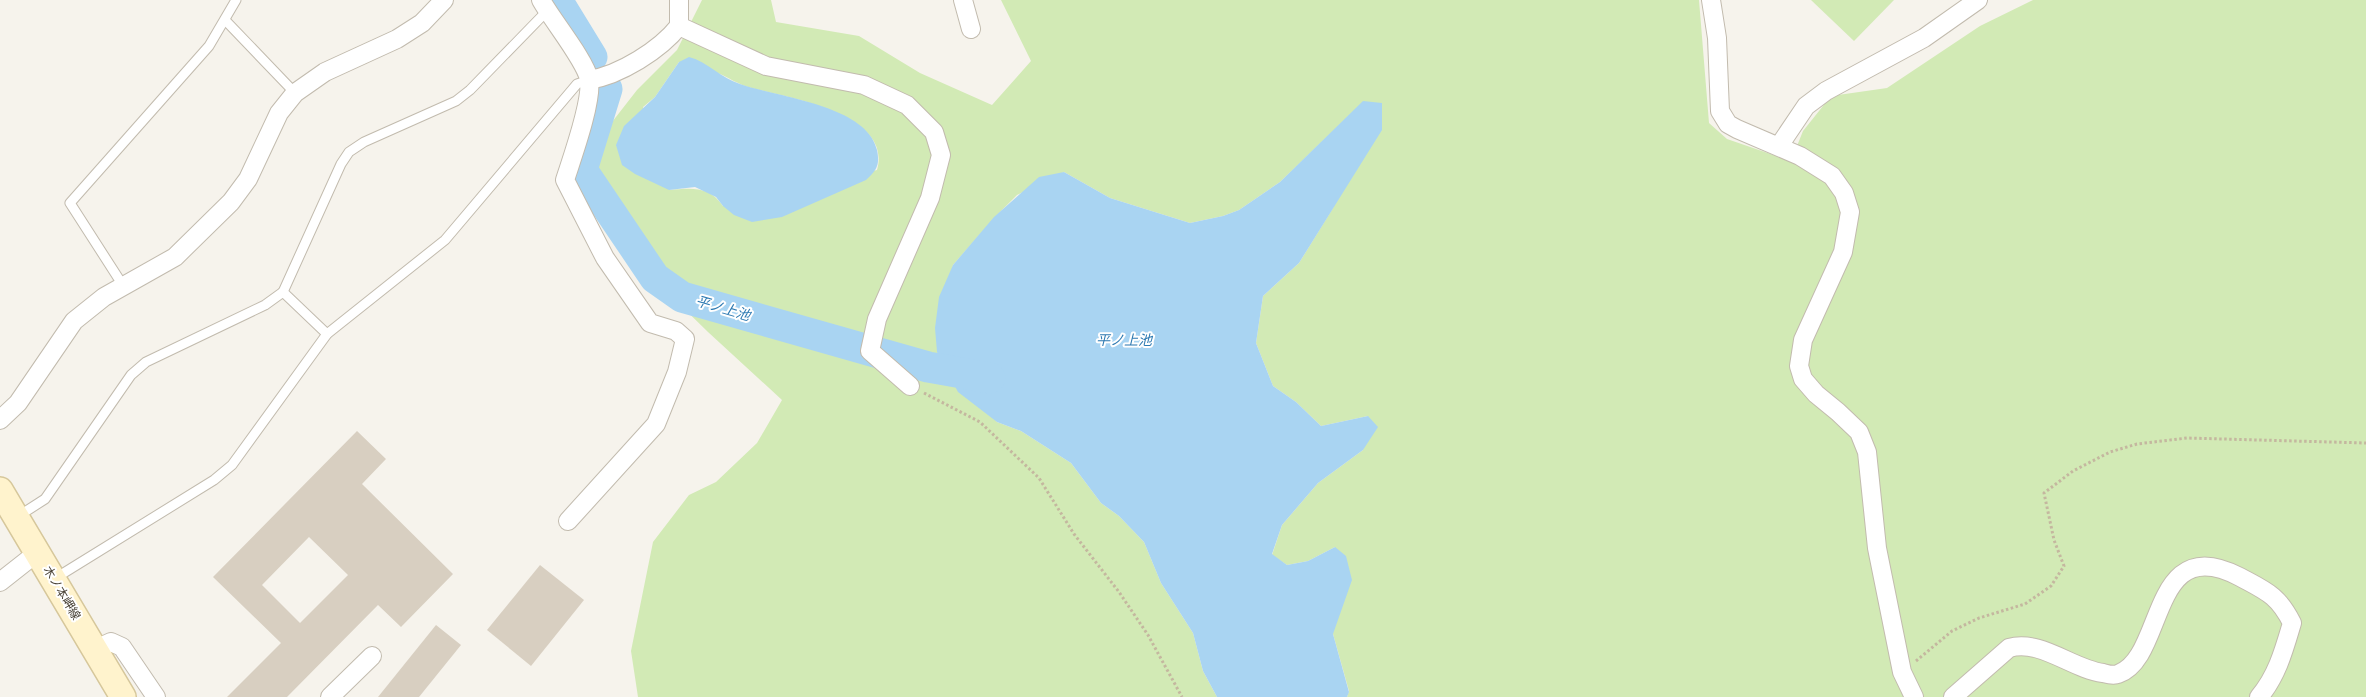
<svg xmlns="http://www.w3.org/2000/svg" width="2366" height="697" font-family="Helvetica,'Noto Sans JP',sans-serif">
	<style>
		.green { fill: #d2eab5; fill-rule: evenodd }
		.water { fill: #a9d4f2 }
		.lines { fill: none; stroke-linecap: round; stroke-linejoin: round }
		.river { stroke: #a9d4f2; stroke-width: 31 }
		.building { fill: #d8cfc1; fill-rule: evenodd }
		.lane-casing { stroke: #c2bbae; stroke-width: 11 }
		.street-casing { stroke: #c2bbae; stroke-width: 20 }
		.secondary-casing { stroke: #d6c79b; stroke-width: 28 }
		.path { stroke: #c4b79f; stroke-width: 3; stroke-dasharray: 2.5 2.5; stroke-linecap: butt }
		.lane { stroke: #fff; stroke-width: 9 }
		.street { stroke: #fff; stroke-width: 18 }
		.secondary { stroke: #fff3cd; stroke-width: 25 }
		.labels { text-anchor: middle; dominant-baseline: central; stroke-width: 4; stroke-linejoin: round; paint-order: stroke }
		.street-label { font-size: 12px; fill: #4b4439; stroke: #fff }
		.water-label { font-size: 14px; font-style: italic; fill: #2e7ab2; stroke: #fff }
	</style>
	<rect width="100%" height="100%" fill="#f6f3ec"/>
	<g class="green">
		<path d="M702,0H771L776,22L859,36L920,73L992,105L1031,61L1001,0H1699L1709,123L1727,139L1791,161L1803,131L1831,96L1887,88L1980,26L2033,0H2366V697H1347L1349,691L1333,634L1335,547L1308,561L1287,565L1272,555L1282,525L1318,483L1363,450L1368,416L1321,426L1296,402L1273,386L1256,343L1263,296L1299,263L1333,208L1364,101L1280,182L1239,210L1223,216L1190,223L1110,198L1064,172L1017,195L995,217L953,265L937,351L948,370L997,422L1021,431L1071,463L1101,503L1119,516L1144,542L1161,583L1193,633L1203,671L1217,697H638L631,651L653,542L689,495L716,482L757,443L782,400L708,332L618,244L584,158L637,90L677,50ZM679,62C692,66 706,70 720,74C729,78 738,84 748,87C783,97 894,113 877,170L723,206C709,186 692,188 669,190L643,107L655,97Z"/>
		<polygon points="1811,0 1894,0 1854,41"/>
	</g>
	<g class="water">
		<path d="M689,57C708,62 721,78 740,84C776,97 867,105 877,150C880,165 877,170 866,180L782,217L752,222L734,215L723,206L716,197L695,187L669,190L635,174L622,165L616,145L624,126L655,97L679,62Z"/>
		<polygon points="1363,101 1382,103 1382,130 1299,263 1263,296 1256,343 1273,386 1296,402 1321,426 1368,416 1378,427 1363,450 1318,483 1282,525 1272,554 1287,565 1308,561 1335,547 1346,556 1352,580 1333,634 1349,692 1347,697 1217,697 1203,671 1193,633 1161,583 1144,542 1119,516 1101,503 1071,463 1021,431 997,422 958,392 937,352 935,328 939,297 953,265 994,217 1039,177 1064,172 1110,198 1190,223 1223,216 1239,210 1280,182"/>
	</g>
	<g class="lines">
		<g class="river">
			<polyline points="557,0 592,57"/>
			<polyline points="607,89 582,170 655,278 682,297 928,367 990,378"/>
		</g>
	</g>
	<g class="building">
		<path d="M357,431L386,459L362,484L453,574L401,627L378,605L287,697H227L281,643L213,577ZM309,537L348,575L300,623L262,585Z"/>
		<polygon points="540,565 584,600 531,666 487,630"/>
		<polygon points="436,625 461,645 419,697 378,697"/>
	</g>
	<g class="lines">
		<g class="lane-casing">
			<g id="lane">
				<polyline points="225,20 295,93"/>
				<polyline points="124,287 70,203 209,46 236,0"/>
				<polyline points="283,292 341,164 349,152 364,142 456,101 470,90 547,11"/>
				<polyline points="17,517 45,499 131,375 146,362 265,305 283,292 327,334"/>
				<polyline points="54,579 214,480 232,465 327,334 445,240 577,84 589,80"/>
			</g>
		</g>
		<g class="street-casing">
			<g id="street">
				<path d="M541,0C552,20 585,60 589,79C593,100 572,158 565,180L605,258L650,323L676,331L685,339L677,372L656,424L568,521"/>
				<polyline points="963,0 971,29"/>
				<polyline points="1711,0 1717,38 1720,111 1728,124 1737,129 1800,156 1832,176 1844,193 1850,212 1843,252 1803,340 1799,366 1803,379 1816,394 1838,412 1859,432 1867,452 1877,548 1902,672 1914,697"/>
				<polyline points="679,26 766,66 864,85 907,105 934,132 941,155 930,198 877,319 870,351 910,386"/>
				<path d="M589,80C620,75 660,50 679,26V0"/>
				<polyline points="1779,146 1806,106 1826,91 1924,38 1978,0"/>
				<polyline points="0,420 18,403 74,321 104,297 175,257 231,202 248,179 279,113 295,93 325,72 397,39 422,23 444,0"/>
				<polyline points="0,582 38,552"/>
				<polyline points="96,649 111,642 122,647 156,697"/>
				<polyline points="330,697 372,656"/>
				<path d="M1953,697L2009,648C2041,639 2072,669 2103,673C2107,674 2113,676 2118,674C2166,658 2149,529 2240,577C2266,591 2278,595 2292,623C2284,650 2277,676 2259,697"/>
			</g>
		</g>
		<g class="secondary-casing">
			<polyline id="secondary" points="0,490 123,697"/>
		</g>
		<g class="path">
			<polyline points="924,393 980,422 1039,478 1074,534 1119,592 1148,635 1182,697"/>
			<polyline points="1916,661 1952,631 1979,618 2025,604 2051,586 2064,566 2054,540 2044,493 2073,471 2110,452 2137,444 2187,438 2366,443"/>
		</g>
		<use href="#lane" class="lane"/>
		<use href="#street" class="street"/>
		<use href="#secondary" class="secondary"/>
	</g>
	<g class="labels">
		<g class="street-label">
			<text transform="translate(62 593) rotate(59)">木ノ本岬線</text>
		</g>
		<g class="water-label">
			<text transform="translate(723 308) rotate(16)">平ノ上池</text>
			<text x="1124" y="340">平ノ上池</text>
		</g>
	</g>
</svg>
